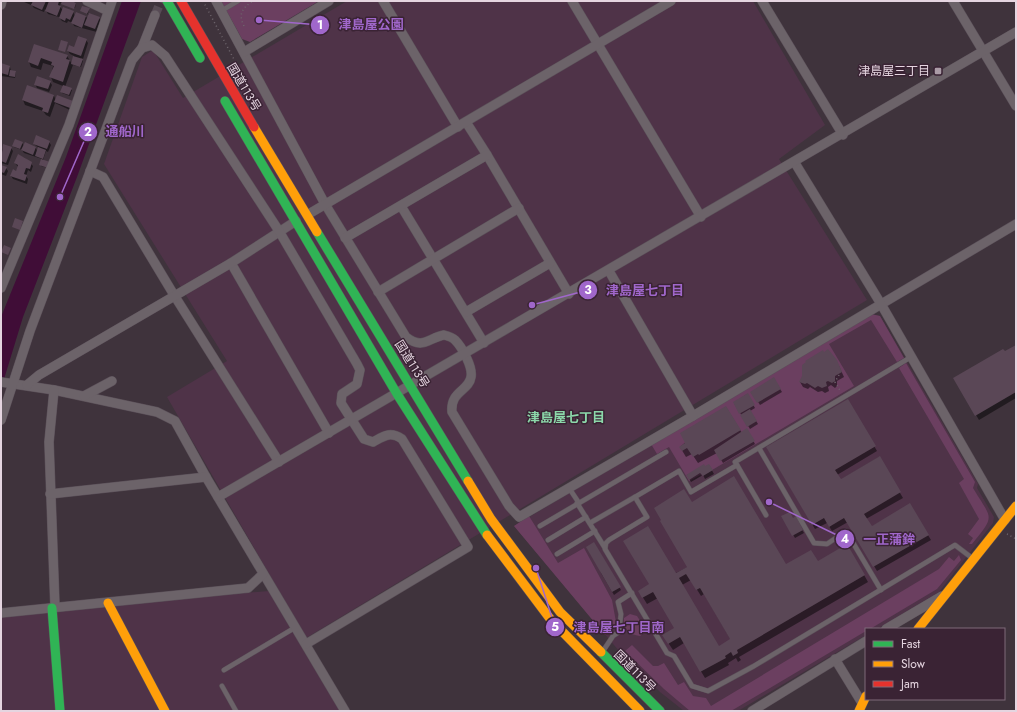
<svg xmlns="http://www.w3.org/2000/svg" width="1017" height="712" font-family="Jost,'Noto Sans JP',sans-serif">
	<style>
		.built { fill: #4f3348 }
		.green { fill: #6b3f60 }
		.water { fill: #400d37 }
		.shadow { fill: #0007; fill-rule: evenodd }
		.building { fill: #5a4756; fill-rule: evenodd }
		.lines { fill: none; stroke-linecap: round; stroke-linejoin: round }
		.street-tunnel { stroke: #584b55; stroke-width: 9; stroke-dasharray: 9 4.5; stroke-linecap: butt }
		.lane-casing { stroke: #5b5059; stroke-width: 5.5 }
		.street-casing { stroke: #5b5059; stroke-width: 10 }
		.fast-casing { stroke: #5b5059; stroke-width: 10 }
		.slow-casing { stroke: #5b5059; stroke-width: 10 }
		.jam-casing { stroke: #5b5059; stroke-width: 10 }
		.path { stroke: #6e656c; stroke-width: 1.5; stroke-dasharray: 1 3; stroke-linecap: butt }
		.lane { stroke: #6c6369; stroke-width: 4.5 }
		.street { stroke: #6c6369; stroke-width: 9 }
		.fast { stroke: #30b455; stroke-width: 9 }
		.slow { stroke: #ff9f0a; stroke-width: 9 }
		.jam { stroke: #e5322d; stroke-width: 9 }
		.poi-dot { fill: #ab9ca7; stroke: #3a2334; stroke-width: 1.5 }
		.labels { text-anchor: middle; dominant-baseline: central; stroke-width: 3; stroke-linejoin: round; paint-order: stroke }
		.poi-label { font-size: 12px; fill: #e5d5e0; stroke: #3a2334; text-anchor: end }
		.street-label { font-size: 12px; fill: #e5d5e0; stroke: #3a2334 }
		.neighbourhood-label { font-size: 13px; font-weight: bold; fill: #8cd8aa; stroke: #3a2334 }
		.leader { fill: none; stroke: #a067cb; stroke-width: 1.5 }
		.callout-dot { fill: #a067cb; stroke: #3a2334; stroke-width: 1.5 }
		.mark-label { font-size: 12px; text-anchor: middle; font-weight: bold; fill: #fff }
		.callout-label { font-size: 13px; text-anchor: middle; font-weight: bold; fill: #a067cb; stroke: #3a2334; stroke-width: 3; stroke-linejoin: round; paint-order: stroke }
	</style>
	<rect width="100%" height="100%" fill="#3f333c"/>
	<g class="built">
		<polygon points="347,1 753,1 825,125 779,159 867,300 306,638 167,397 227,361 104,164 142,57 153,50 183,98"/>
		<polygon points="871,314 880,316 978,484 977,488 994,517 993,523 939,592 877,629 866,629 866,635 738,711 684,711 660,692 619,651 514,526"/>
		<polygon points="269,591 340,711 1,711 1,614"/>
	</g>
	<g class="green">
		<polygon points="221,1 319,1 250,42 242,39"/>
		<polygon points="871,314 880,316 904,358 897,362 871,320 829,344 854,386 702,476 700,475 689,481 669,447 657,454 651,444"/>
		<path d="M906,363L975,482L973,488C992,520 996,514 972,544H969L973,538L968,534L979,519L959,483L964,479L899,368Z"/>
		<polygon points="529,516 558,563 584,548 612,600 616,622 613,629 605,635 514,526"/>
		<polygon points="959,555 961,560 937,589 870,629 866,629 866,631 731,711 690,711 664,689 625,651 632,645 653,666 658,666 664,663 678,685 684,682 693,696 706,698 711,706 939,569 949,557 954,561"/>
		<path d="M630,614L637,616L644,627V633L640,636C629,635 623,628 624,618Z"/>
	</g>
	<polygon class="water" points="122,1 141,1 77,177 23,317 1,389 1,317 66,157"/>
	<g class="shadow">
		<polygon points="22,1 49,1 50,2 62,1 63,3 63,1 69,1 76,3 75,8 62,3 61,2 60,6 63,11 73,12 75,16 76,13 88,18 89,15 81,11 89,9 88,14 99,18 101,21 97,32 74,26 73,23 68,21 67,23 62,21 59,17 48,14 45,9 44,12 34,8 31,4 31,5"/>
		<polygon points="86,40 88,43 83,59 81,58 83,61 81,67 73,65 65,87 72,90 70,96 62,93 63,86 53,82 51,77 53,66 43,63 41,70 31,67 29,62 35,45 67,56 72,64 74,56 70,54 68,51"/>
		<polygon points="1,64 10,67 11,71 16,72 15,78 1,76"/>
		<polygon points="50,82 52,85 49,92 37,88 35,84"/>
		<polygon points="54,96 56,100 74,104 72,111 55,103 50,117 46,115 43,111 25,105 23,100"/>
		<polygon points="49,142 51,145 48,152 46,151 43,160 48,168 41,166 42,159 24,153 22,150 14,147 22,143 24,146 25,144 36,148 37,151 39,148 34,144"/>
		<polygon points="4,145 11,148 13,151 8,165 1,163 1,153"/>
		<polygon points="18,155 25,158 33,166 31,172 28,170 26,176 28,179 27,184 13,179 11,176 16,172 18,167 15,163"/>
		<polygon points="1,166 6,168 8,171 6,176 1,174"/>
		<polygon points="1016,346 1016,398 979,420 954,378"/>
		<polygon points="839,366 844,377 837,381 837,386 835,388 831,385 828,387 829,391 825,393 822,391 818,392 810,387 808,389 803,387 800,382"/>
		<polygon points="774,379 782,392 760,405 752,392"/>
		<polygon points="747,394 755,408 750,411 758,424 750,429 734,403"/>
		<polygon points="848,401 877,451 837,475 840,480 879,457 903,498 866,519 871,527 910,505 931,540 877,571 848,522 832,531 827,523 815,529 767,448"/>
		<polygon points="726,407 742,433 747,430 755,444 723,463 717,453 698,463 692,454 686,457 680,447"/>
		<polygon points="709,465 714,474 705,479 703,475 691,482 687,475"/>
		<path d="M691,503L785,566L818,563L847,545L868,582L739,657L741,660L738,662L736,658L728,663L729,665L705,678L684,643L673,650L667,641L675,628L658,598L647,604L639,591L688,567ZM691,580L701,596L704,594L731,640L718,647L682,585Z"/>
		<polygon points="783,517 793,519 795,518 804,533 795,538"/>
		<polygon points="593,543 621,590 614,595 601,573"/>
	</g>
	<g class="building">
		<polygon points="33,1 46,1 42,10 31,5"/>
		<polygon points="49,1 59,1 58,5 61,6 57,16 45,11"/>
		<polygon points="62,1 72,1 76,3 74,9 61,4"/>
		<polygon points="82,6 90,8 87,14 80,11"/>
		<polygon points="63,7 74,11 70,20 66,18 65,21 59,18"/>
		<polygon points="76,12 86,16 82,28 71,23"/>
		<polygon points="89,13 100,17 95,29 84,25"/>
		<polygon points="78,36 87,39 81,56 67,51 69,45 74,47"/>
		<polygon points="61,40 68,42 65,52 58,50"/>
		<polygon points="34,44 68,55 66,59 70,60 63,82 49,77 54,66 51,65 52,62 41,58 38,66 28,62"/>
		<polygon points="73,56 83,59 80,67 71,64"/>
		<polygon points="1,63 10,66 8,75 1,73"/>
		<polygon points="10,70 16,71 15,77 9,76"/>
		<polygon points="37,76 51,81 48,89 34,85"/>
		<polygon points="27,85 54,95 48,113 42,111 43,108 22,100"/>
		<polygon points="63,85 72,88 69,95 60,92"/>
		<polygon points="57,95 73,101 70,108 54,102"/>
		<polygon points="36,135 50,141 47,149 33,144"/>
		<polygon points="15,139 23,142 20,149 12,146"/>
		<polygon points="25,142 36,147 33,155 21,150"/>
		<polygon points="3,144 12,147 6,163 1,161"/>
		<polygon points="38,147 46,150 43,159 35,156"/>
		<polygon points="18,154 32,162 30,169 26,168 24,174 27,175 25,181 10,176 13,169 16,171 18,165 14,163"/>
		<polygon points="41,159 50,162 48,168 39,165"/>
		<polygon points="1,165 7,167 4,173 1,172"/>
		<polygon points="15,218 23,221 20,230 12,227"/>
		<polygon points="4,245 11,248 8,255 1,252"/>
		<polygon points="1016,345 1016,392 975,416 953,378 1003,349 1005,351"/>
		<polygon points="828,349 837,360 842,372 835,376 835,381 832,383 828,381 826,382 827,386 822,388 818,386 815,388 807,383 805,384 799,382 802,376 802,365 806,362 805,361 823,350 824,352"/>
		<polygon points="774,377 781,389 757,403 750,392"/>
		<polygon points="748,393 755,405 739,414 733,402"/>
		<polygon points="848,399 876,446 835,470 841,479 880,456 901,492 864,514 872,526 910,503 929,535 873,567 844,518 829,527 824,518 812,525 766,447"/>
		<polygon points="726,406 741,430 699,455 698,454 693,457 687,448 682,451 679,447 685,443 680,433"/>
		<polygon points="750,409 757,421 747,427 740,415"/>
		<polygon points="747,428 755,441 720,461 714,450"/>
		<polygon points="704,464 705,466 709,464 713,470 703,476 700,473 689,480 686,475"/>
		<path d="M734,476L786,564L811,550L818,561L847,544L865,575L737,650L738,653L733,656L731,652L725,656L726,658L700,672L680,637L668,644L662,635L674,628L653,592L642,598L638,591L649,584L623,541L648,526L676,573L687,567L660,521L661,520L654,508L684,489L692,502ZM686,574L696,590L700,588L730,639L719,646L679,578Z"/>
		<polygon points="790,512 793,518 796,516 803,530 792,536 781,516"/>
		<polygon points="594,542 621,587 612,592 586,547"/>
	</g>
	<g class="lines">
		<polyline class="street-tunnel" points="155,15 161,1"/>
		<g class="lane-casing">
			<g id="lane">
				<polyline points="221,11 238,1"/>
				<polyline points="911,357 735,462 737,465 691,492 679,471 635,497 647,517 609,540 606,543 605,549 667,653 674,656 692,686 708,691 754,666 955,545 972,558"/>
				<polyline points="759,448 814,543 827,544 846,531 881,590"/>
				<polyline points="737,465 766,515"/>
				<polyline points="569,488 579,503"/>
				<polyline points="577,503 605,548"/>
				<polyline points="590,523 635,497"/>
				<polyline points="540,526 666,452"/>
				<polyline points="548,540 586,517"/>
				<polyline points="557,554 595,531"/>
				<polyline points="603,651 613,636 619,632 621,614 618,602 632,593"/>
				<polyline points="224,670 296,627"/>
				<polyline points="222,686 236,711"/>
			</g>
		</g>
		<g class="street-casing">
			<g id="street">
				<polyline points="87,1 108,11"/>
				<path d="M216,1L325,204L406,337C423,350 428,338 444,335C448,336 452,337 455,340C462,347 473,367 471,377C469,391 450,391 452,412L509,506L519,517L693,416L1016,224"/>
				<polyline points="383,1 458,127"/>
				<polyline points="572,1 701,217"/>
				<polyline points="762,1 843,135"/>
				<polyline points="953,1 1016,106"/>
				<polyline points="1,5 2,1"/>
				<polyline points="142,48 155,15"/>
				<polyline points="244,52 329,1"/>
				<polyline points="466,122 487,155 569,294"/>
				<polyline points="795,163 881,304 1005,520"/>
				<polyline points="90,171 103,177 174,295 279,462"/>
				<polyline points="401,206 484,343"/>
				<polyline points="307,215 671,1"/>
				<polyline points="345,238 487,155"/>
				<polyline points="231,263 329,433"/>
				<polyline points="609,271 693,416"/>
				<polyline points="1,288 69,125 112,1"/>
				<polyline points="378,292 519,208"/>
				<polyline points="466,312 550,263"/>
				<polyline points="1,382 54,390 157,412 175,421 206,477 345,711"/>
				<polyline points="27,385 39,375 231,263 296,221"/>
				<polyline points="54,390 49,442 55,607"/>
				<polyline points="84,396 112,381"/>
				<path d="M1,420L30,331L132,60L142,48L152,45L165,56L279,231L357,364L360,370L357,384L342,394L341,403L364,439L373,442C384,436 390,431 402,439L468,547L306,644"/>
				<polyline points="50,494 206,477"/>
				<polyline points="218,497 1016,32"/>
				<polyline points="1,613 248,588 263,574"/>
				<polyline points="886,629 942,596"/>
				<polyline points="835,659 862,703"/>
				<polyline points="752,711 866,641"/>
			</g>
		</g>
		<g class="fast-casing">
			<g id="fast">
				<polyline points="167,1 200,58"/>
				<polyline points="225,101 397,394 487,535"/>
				<polyline points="317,232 468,481"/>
				<polyline points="52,608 60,711"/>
				<polyline points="601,652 660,711"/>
			</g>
		</g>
		<g class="slow-casing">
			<g id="slow">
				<polyline points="254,127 317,232"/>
				<polyline points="468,481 491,519 560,612 601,652"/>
				<polyline points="487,535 551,620 640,711"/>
				<polyline points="108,603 165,711"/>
				<polyline points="918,629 1016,506"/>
				<polyline points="859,711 866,696"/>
			</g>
		</g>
		<g class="jam-casing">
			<polyline id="jam" points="181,1 254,127"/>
		</g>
		<g class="path">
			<polyline points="203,1 245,80 242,82"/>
			<path d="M244,26C238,14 242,8 253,1"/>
			<polyline points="839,375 835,382 841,392"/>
			<polyline points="1007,534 1016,539"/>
		</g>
		<use href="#lane" class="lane"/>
		<use href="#street" class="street"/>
		<use href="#fast" class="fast"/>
		<use href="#slow" class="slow"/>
		<use href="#jam" class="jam"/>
	</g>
	<rect class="poi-dot" x="934" y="67" width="8" height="8" rx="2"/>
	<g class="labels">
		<g class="poi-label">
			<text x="930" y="71">津島屋三丁目</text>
		</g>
		<g class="street-label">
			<text transform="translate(244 87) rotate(59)">国道113号</text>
			<text transform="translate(412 364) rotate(58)">国道113号</text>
			<text transform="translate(635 671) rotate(45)">国道113号</text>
		</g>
		<g class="neighbourhood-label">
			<text x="566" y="417">津島屋七丁目</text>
		</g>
	</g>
	<path class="leader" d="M259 20L320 25M60 197L88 132M532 305L588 290M769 502L845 539M536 568L555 627"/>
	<g class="callout-dot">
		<circle cx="259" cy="20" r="4"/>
		<circle cx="60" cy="197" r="4"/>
		<circle cx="532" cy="305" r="4"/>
		<circle cx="769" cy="502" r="4"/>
		<circle cx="536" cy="568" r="4"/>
		<circle cx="320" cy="25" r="10"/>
		<circle cx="88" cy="132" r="10"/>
		<circle cx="588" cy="290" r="10"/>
		<circle cx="845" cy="539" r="10"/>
		<circle cx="555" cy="627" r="10"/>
	</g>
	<g class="mark-label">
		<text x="320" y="29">1</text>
		<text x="88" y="136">2</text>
		<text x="588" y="294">3</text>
		<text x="845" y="543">4</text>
		<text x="555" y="631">5</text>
	</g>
	<g class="callout-label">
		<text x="371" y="29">津島屋公園</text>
		<text x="125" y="136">通船川</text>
		<text x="645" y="295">津島屋七丁目</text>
		<text x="889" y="544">一正蒲鉾</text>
		<text x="619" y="632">津島屋七丁目南</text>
	</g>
	<rect width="1017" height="712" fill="none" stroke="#e5d5e0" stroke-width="4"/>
	<rect x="865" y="628" width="140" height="72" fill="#3a2334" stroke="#7e6a79"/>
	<rect x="873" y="641" width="20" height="6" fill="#30b455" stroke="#7e6a79"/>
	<text x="901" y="648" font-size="12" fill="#e5d5e0">Fast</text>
	<rect x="873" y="661" width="20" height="6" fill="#ff9f0a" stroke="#7e6a79"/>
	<text x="901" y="668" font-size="12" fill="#e5d5e0">Slow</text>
	<rect x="873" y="681" width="20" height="6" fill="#e5322d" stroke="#7e6a79"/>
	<text x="901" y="688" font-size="12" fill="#e5d5e0">Jam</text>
</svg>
